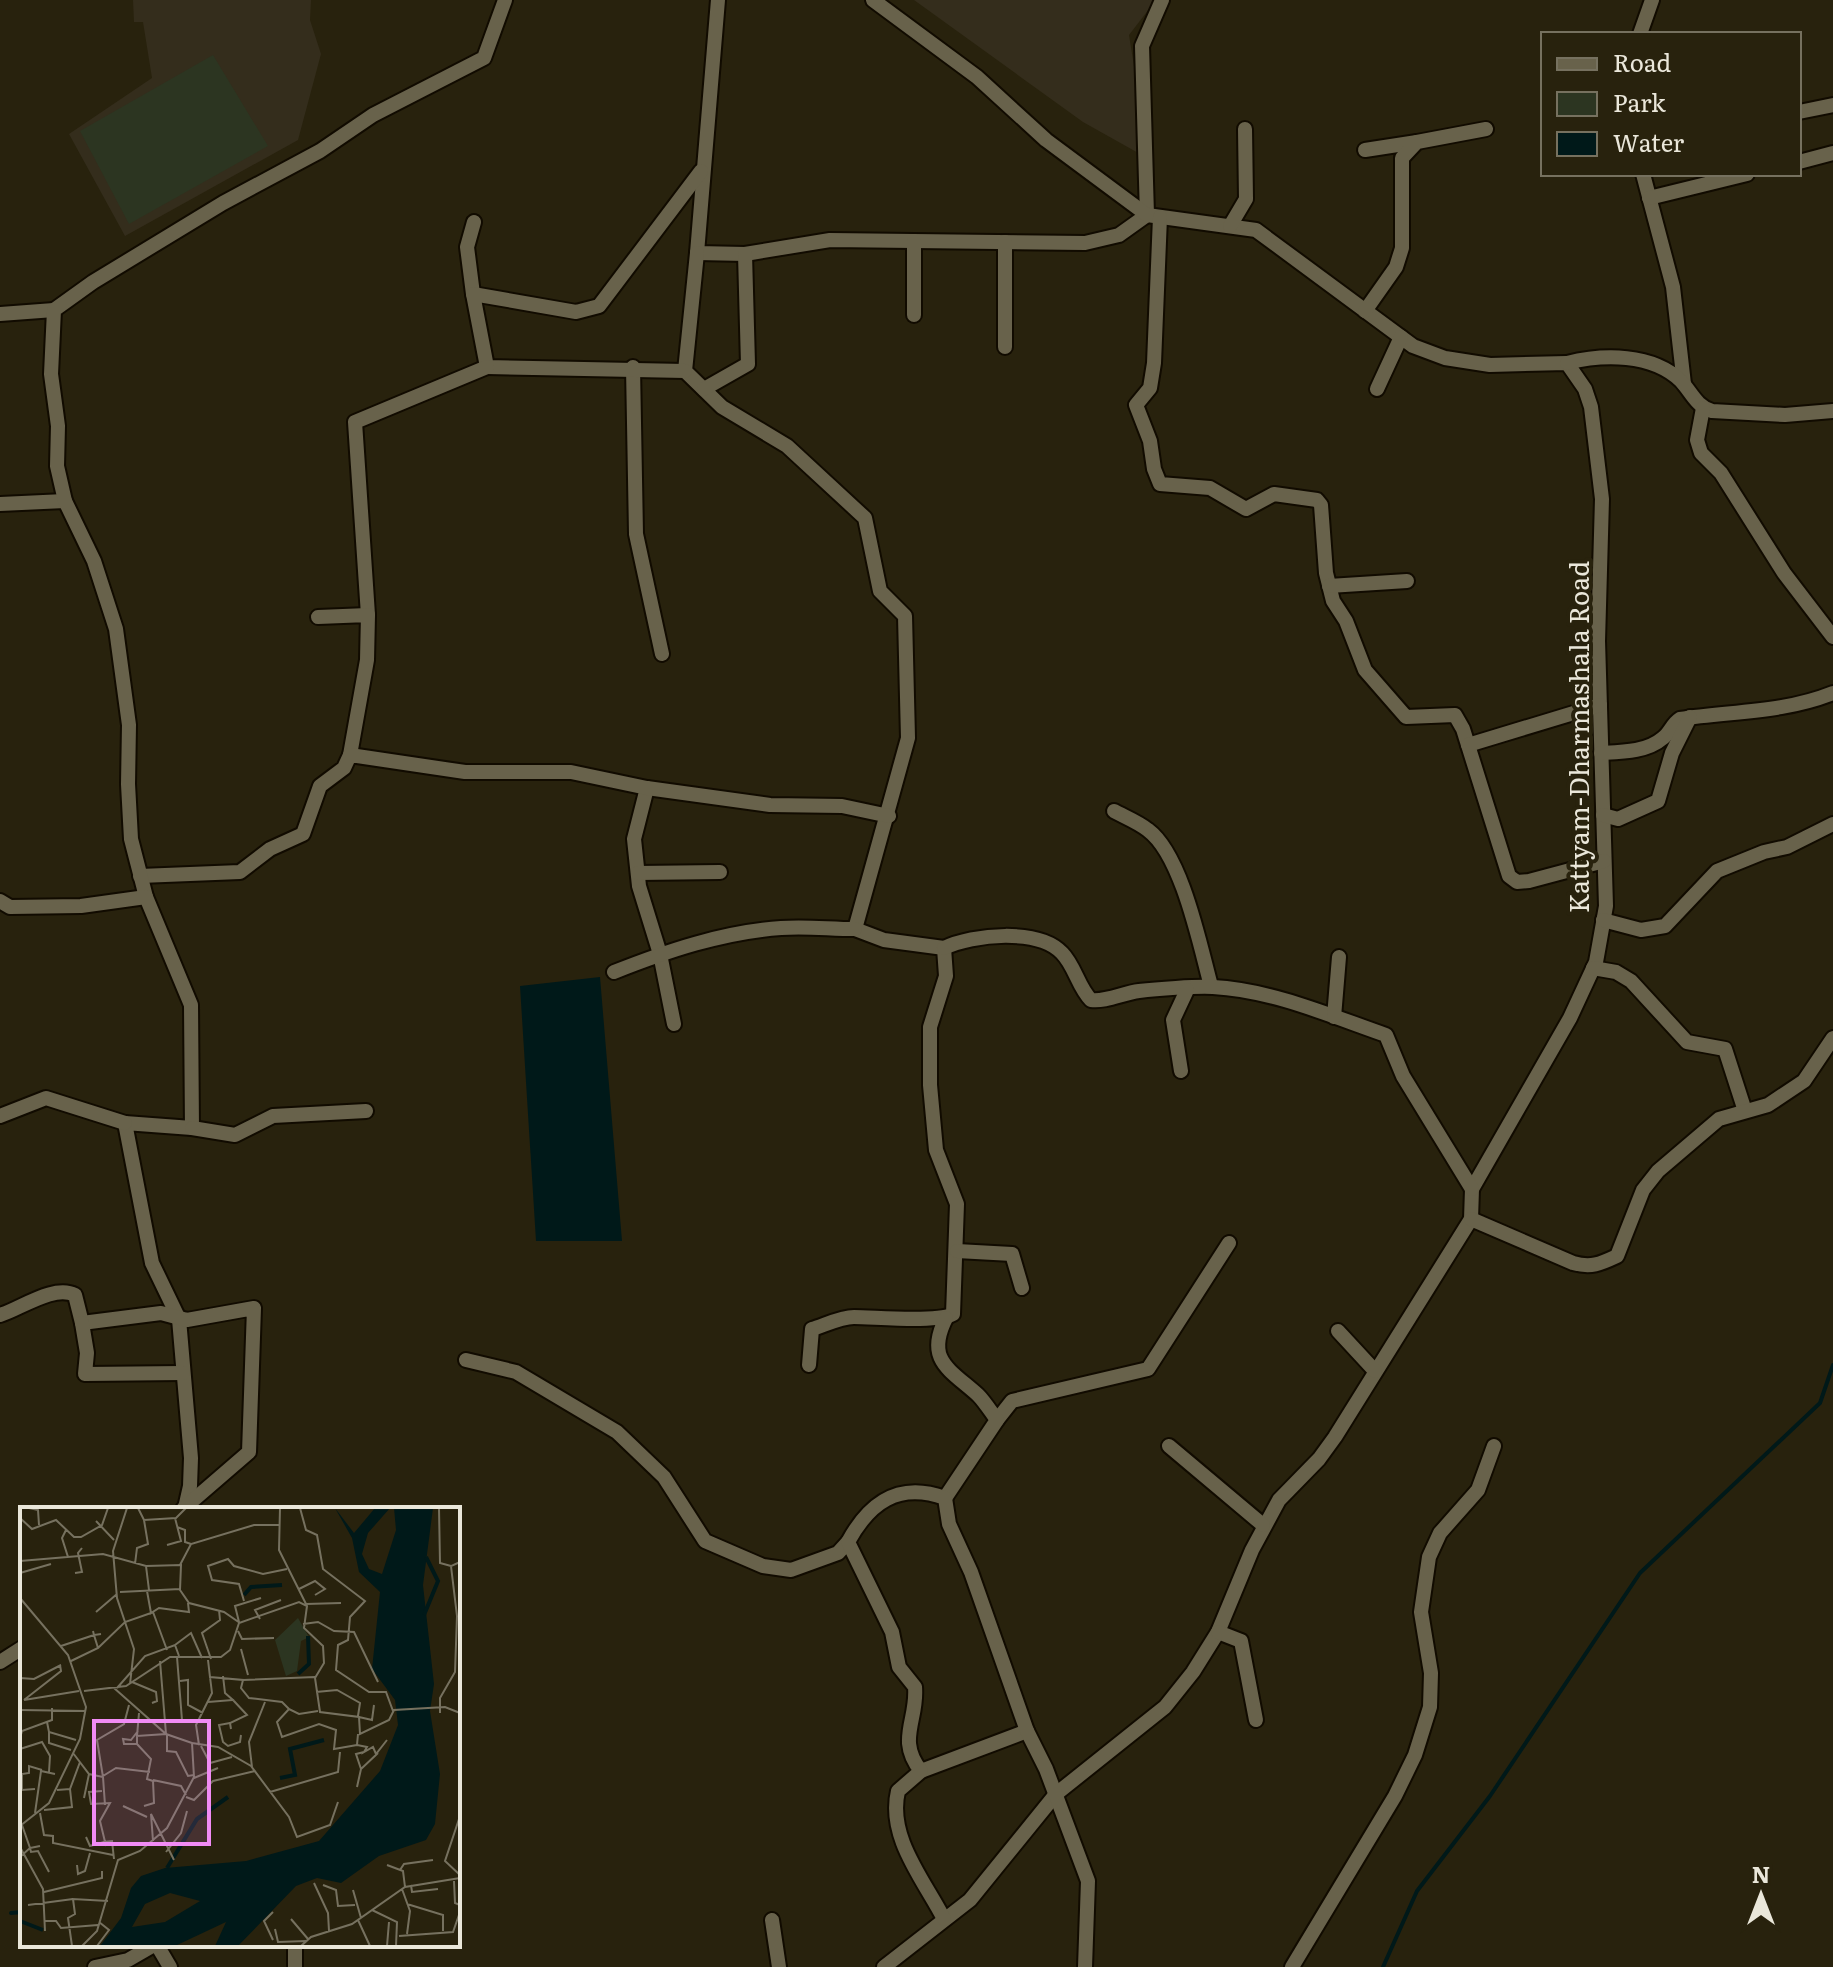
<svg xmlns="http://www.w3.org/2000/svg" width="1833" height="1967" font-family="Literata,serif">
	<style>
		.education { fill: #342d1c }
		.green { fill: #2c3521 }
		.water { fill: #001919 }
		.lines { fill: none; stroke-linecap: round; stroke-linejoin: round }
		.stream { stroke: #001919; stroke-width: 4 }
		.minor-casing { stroke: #110b00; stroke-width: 18 }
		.minor { stroke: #68624b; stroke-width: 14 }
		.labels { text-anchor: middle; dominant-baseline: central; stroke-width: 8; stroke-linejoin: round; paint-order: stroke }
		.street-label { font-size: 26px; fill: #eae7da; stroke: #28220d }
		.inset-river { fill: none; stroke: #001919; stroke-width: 4 }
		.inset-road { fill: none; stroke: #76715f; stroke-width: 2 }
		.view { fill: #f18bf5; fill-opacity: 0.15; stroke: #f18bf5; stroke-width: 4 }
		.inset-edge { fill: none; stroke: #eae7da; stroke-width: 4 }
	</style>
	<rect width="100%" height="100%" fill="#28220d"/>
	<g class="education">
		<polygon points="133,0 311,0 310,20 321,54 298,140 125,236 69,134 152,78 143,22 134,22"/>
		<polygon points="914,0 1156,0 1129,35 1149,159 1083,122"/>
	</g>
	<polygon class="green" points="213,55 268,146 129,224 80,131"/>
	<polygon class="water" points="600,977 622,1241 536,1241 520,986"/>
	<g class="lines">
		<g class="stream">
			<polyline points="11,1913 22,1912"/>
			<polyline points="1383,1967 1417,1891 1490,1796 1640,1573 1820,1403 1833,1365"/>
		</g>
		<g class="minor-casing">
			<g id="minor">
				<polyline points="718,0 697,253 745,254 830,240 1085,243 1119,235 1147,215 1142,46 1162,0"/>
				<polyline points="873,0 977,77 1046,140 1147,215 1256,230 1413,346 1445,358 1490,365 1567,363 1585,389 1591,407 1602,499 1598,641 1606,906 1596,962 1570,1018 1472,1189 1471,1219 1335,1437 1319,1459 1279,1500 1252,1550 1218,1632 1193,1672 1165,1707 1056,1794 970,1900 884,1967"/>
				<polyline points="1640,34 1652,0"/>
				<polyline points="1799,112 1833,105"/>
				<polyline points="1365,150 1417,142"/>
				<polyline points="1799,162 1833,153"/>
				<polyline points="1643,174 1673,287 1684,384"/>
				<polyline points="1649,198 1747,174"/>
				<polyline points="1160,217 1154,363 1150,388 1136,405 1150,441 1154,469 1160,484 1210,488 1246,509 1274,494 1317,500 1321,505 1326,573 1333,601 1346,621 1365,670 1406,717 1455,715 1463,729 1509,876 1517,882 1529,881 1604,861"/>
				<polyline points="1230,226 1246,199 1245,129"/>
				<polyline points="914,241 914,315"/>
				<polyline points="1005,242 1005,347"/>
				<path d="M697,253L685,371L722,407L787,446L865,518L880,591L905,616L908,738L855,929L884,940L944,948L946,976L930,1027V1085L936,1150L957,1204L953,1314C938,1323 875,1317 854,1317C841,1317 825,1325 812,1329L809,1365"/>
				<polyline points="473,294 467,247 474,222"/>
				<polyline points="1365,311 1396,267 1402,248 1402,158 1417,142 1486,129"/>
				<polyline points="0,314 54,310"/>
				<path d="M1567,363C1603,354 1652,353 1681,381C1692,393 1696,406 1712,411L1785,415L1833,411"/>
				<polyline points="633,367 636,534 662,654"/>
				<polyline points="685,371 487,367 473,294 576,312 599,306 701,171"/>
				<polyline points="704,389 748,364 745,254"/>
				<polyline points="1377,389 1401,337"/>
				<polyline points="1703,408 1697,440 1701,453 1721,473 1784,573 1833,637"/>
				<polyline points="0,504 65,501"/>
				<polyline points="1329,586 1407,581"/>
				<polyline points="368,615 355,422 487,367"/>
				<polyline points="318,617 368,615 367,660 350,755"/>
				<polyline points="1468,745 1600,705"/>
				<path d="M1601,753C1622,752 1647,752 1663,738C1670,733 1672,724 1680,719C1732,711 1783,713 1833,693"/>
				<polyline points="647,788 634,839 639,886 660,954 674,1024"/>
				<path d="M1114,811C1125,817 1138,822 1148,830C1182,855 1200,946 1211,986"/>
				<polyline points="1603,815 1618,819 1658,801 1672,753 1690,717"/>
				<polyline points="638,873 720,872"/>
				<polyline points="140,876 240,872 270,849 303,834 320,786 344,768 350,755 465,772 571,772 647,788 770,805 842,806 889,816"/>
				<polyline points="146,897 131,839 128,784 129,725 116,629 94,561 65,501 57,466 58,426 51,374 54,310 93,282 223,203 320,151 373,115 484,58 505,0"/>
				<polyline points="0,901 10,907 81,906 146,897 191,1005 192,1128 125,1123 152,1263 179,1319 191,1458 190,1486 185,1508"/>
				<polyline points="1603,920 1641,930 1665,926 1717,871 1764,852 1787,847 1833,824"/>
				<path d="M944,948C973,934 1039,928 1062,953C1075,966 1078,987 1091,1000C1106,1002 1123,993 1139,991C1156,989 1196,986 1213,987C1272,990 1331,1016 1386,1035L1403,1076L1472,1189"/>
				<polyline points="1593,968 1616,972 1631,981 1687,1042 1725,1049 1745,1111"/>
				<path d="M614,972C667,951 723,932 781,928C805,926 830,929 855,929"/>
				<polyline points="1334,1017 1339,957"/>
				<polyline points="1181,1071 1173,1020 1187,990"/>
				<polyline points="0,1116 46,1098 125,1123"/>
				<polyline points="192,1128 235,1135 273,1116 366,1111"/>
				<path d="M1471,1219L1573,1263C1591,1268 1600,1264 1617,1256L1643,1190L1658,1171L1719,1119L1768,1105L1804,1081L1833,1038"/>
				<polyline points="957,1251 1012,1254 1022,1288"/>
				<path d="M0,1315C20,1309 54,1284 75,1295L82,1323L161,1313L187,1320L254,1308L249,1452L183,1509"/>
				<polyline points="82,1323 87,1353 85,1374 183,1373"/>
				<polyline points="1338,1331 1375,1371"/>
				<polyline points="466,1360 516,1372 617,1432 664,1477 705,1541 763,1566 791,1570 838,1553 848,1542"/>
				<polyline points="997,1420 1012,1401 1148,1369 1229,1243"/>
				<polyline points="1169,1446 1263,1525"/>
				<path d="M945,1498L997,1420C991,1412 985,1402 978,1395C949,1369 925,1360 946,1318"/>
				<polyline points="1218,1632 1241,1641 1256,1720"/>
				<polyline points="0,1662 22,1648"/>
				<polyline points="921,1771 1027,1731"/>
				<path d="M944,1919C924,1880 887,1837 898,1791L921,1771C896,1740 918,1720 915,1687L899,1667L892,1632L848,1542C869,1503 898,1481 945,1498L949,1524L971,1572L1027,1731L1046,1769L1088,1881L1085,1967"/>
				<polyline points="772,1920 779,1967"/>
				<polyline points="157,1945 170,1967"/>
				<polyline points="295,1945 295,1967"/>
				<polyline points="95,1967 128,1960 154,1945"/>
				<polyline points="1292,1967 1395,1796 1415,1755 1430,1707 1431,1673 1421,1612 1429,1557 1440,1533 1478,1490 1494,1446"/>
			</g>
		</g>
		<use href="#minor" class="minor"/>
	</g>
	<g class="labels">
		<g class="street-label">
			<text transform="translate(1577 737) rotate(-90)">Kattyam-Dharmashala Road</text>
		</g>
	</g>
	<g transform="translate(20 1507)">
		<rect width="440" height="440" fill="#28220d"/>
		<path d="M278,111L289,130L281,134L277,164L266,169L255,133Z" fill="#2c3521"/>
		<path d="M315,1L334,26L355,1H370L348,26L342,47L349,62L362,67L376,23L374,1H413L403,78L414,177L410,204L420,267L415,317L406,333L359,349L321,376L297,371L276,379L218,439H195L206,415L155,439H80L101,411L111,381L121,369L145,361L226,354L299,334L360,264L378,218L375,193L352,162L360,85L339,65L332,31ZM150,386L180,394L145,415L112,420L125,397Z" fill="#001919" fill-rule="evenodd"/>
		<path class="inset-river" d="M224,88L231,80L262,78M404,108L418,74L406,50M278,167L289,157L288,129M260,271L275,268L270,242L304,233M147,361L177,312L208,290M0,414L23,423"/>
		<path class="inset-road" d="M9,1L18,3L19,18M107,1L93,44L97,91L114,142L110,177M118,1L124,13L156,11L166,1M260,1L259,43L286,97M280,1L286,23L297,28L303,62L345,94L330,110L328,133L318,138L316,163L349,185H366L373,204M419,1L420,56L431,59M0,11L12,22L36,13L54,30H61L82,18L88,1M76,14L94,33M157,20L165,23V35L171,37M46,23L42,31L48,50M147,38L161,34L155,11M0,54L83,47L126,59L161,58L160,83L169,96L204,105L220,116M115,57L117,41L128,37L124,13M160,58L171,37L234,18H259M126,59L129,83M0,66L31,57M55,66L62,65L58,46L62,41M279,82L295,74L305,82L295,88M127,84L131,106L139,101L169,105L168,96M100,85L160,82M0,91L48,148L66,200L60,232L29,296L0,319M224,94L219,77L192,73L188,59L208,52L214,59L243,67L267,62M286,97L321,96M76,105L97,87M133,105L147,143M240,112L235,103L261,93M219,115L215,99L241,91M283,117L298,115L314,124L334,125L358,175M218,124L222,132L254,131M155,138L171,126L182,151M41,139L74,128L73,124M78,141L105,115L131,106M221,142L228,168M157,150L162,213H178M191,152L182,126L200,113L199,103M188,153L190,170L223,173L221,181L229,191L262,195L269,202M51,154L78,141L74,128L81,127M0,171L14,172L41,158M223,173L295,170M160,174L168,173V198L183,206M112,175L136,185L137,194L132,196M97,181L125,149L155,138L159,149M64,184L106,179L150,150H201L210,143L219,116L279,95L287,99L284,121L303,139L304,156L295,171L300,205L339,210L340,227L369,213L374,203L425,200L440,206M296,185L317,183L340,196L338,209M4,193L59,184M4,193L41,164L40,158M188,195L213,193L205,186L203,169M0,203L66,204M298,204L279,207L269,202L257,215L262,230L299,217L316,223L314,242L337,238M119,206L117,229L146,227L140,154M420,206V191L435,165L437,109L431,59L440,55M339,210L352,213L354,198M27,215L29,225L56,233M210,216L199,218L203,235L208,239L220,235L221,228M211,222L210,216L227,208L213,193M29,225V236L51,243M147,227V244L156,245L168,269L174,268M338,227L337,238L347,240L344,245L353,240L356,247L367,233M117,229V237L131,252L127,272L133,274L134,296L124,299M0,231L2,224L32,213V201M172,236L198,240L231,259L269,310L277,330L310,318L318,295M117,237H104L103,232L111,233L118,224M179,238L176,218L192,186L190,170M181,239L190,256L212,250M0,242L22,235L30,249L29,265M53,246L69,267L83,270L85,298M232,260L229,235L245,195M341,262L336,247L344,245M83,269L96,261L130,265M83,270L77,233L104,217L109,198M174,271L198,261M133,273L161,279L166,288M337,280L341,262L358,246M15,282L2,283V267L9,266V259L22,263M50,282L60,255M82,284L69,285L71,297L90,296L80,314L86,339M250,285L318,265L320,245M166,290L174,293L193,274L235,264M64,291L69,267M103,299L127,310M24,303L52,300L50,282L37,283M15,306L21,264L35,267M20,306L24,328L33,329V336L93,348M440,309L425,354L440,368M66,330L70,339L84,335M133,334L131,307L154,353M83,335L92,334L94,352M20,339L10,341L11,345L18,344L29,365M0,340L23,382L25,424M146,345L161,326L167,304M0,350L10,341L2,318M57,358L58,367L65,364L70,346M367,358L383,364L385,380M380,363L384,357L413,353M434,374L435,396L440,398M294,376L308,406L309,424M303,378L316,383L318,399L335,398M391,378L392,385L418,382M382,382L390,404L387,427M333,383L341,411M24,385L82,371V364M387,397L423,408V424M8,398L53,392M352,403L377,415L376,439M253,405L244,414L253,433M271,412L288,432M338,413L350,439M25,414H36L41,421L78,418M255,422L258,435L286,434M379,429L433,425L440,405M52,439L48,411L55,407L53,392L88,394M62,439L77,424L98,353L120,344L147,321L174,270L172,236L146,227L94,181M77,439L89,423L79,415M281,439L291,430L332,417L385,380L440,371M367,439L369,415"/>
		<path class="view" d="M74,214H189V337H74Z"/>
		<rect width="440" height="440" class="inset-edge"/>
	</g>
	<rect x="1541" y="32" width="260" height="144" fill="#28220d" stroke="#76715f" stroke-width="2"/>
	<rect x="1557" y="58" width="40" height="12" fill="#68624b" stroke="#76715f" stroke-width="2"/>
	<text x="1613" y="72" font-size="24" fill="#eae7da">Road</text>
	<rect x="1557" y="92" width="40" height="24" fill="#2c3521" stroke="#76715f" stroke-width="2"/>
	<text x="1613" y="112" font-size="24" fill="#eae7da">Park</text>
	<rect x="1557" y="132" width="40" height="24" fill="#001919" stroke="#76715f" stroke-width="2"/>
	<text x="1613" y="152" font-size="24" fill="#eae7da">Water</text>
	<g transform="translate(1761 1895)" stroke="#28220d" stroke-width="6" paint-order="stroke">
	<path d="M0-6L14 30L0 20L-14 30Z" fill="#eae7da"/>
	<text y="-12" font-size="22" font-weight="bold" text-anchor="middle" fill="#eae7da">N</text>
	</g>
</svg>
